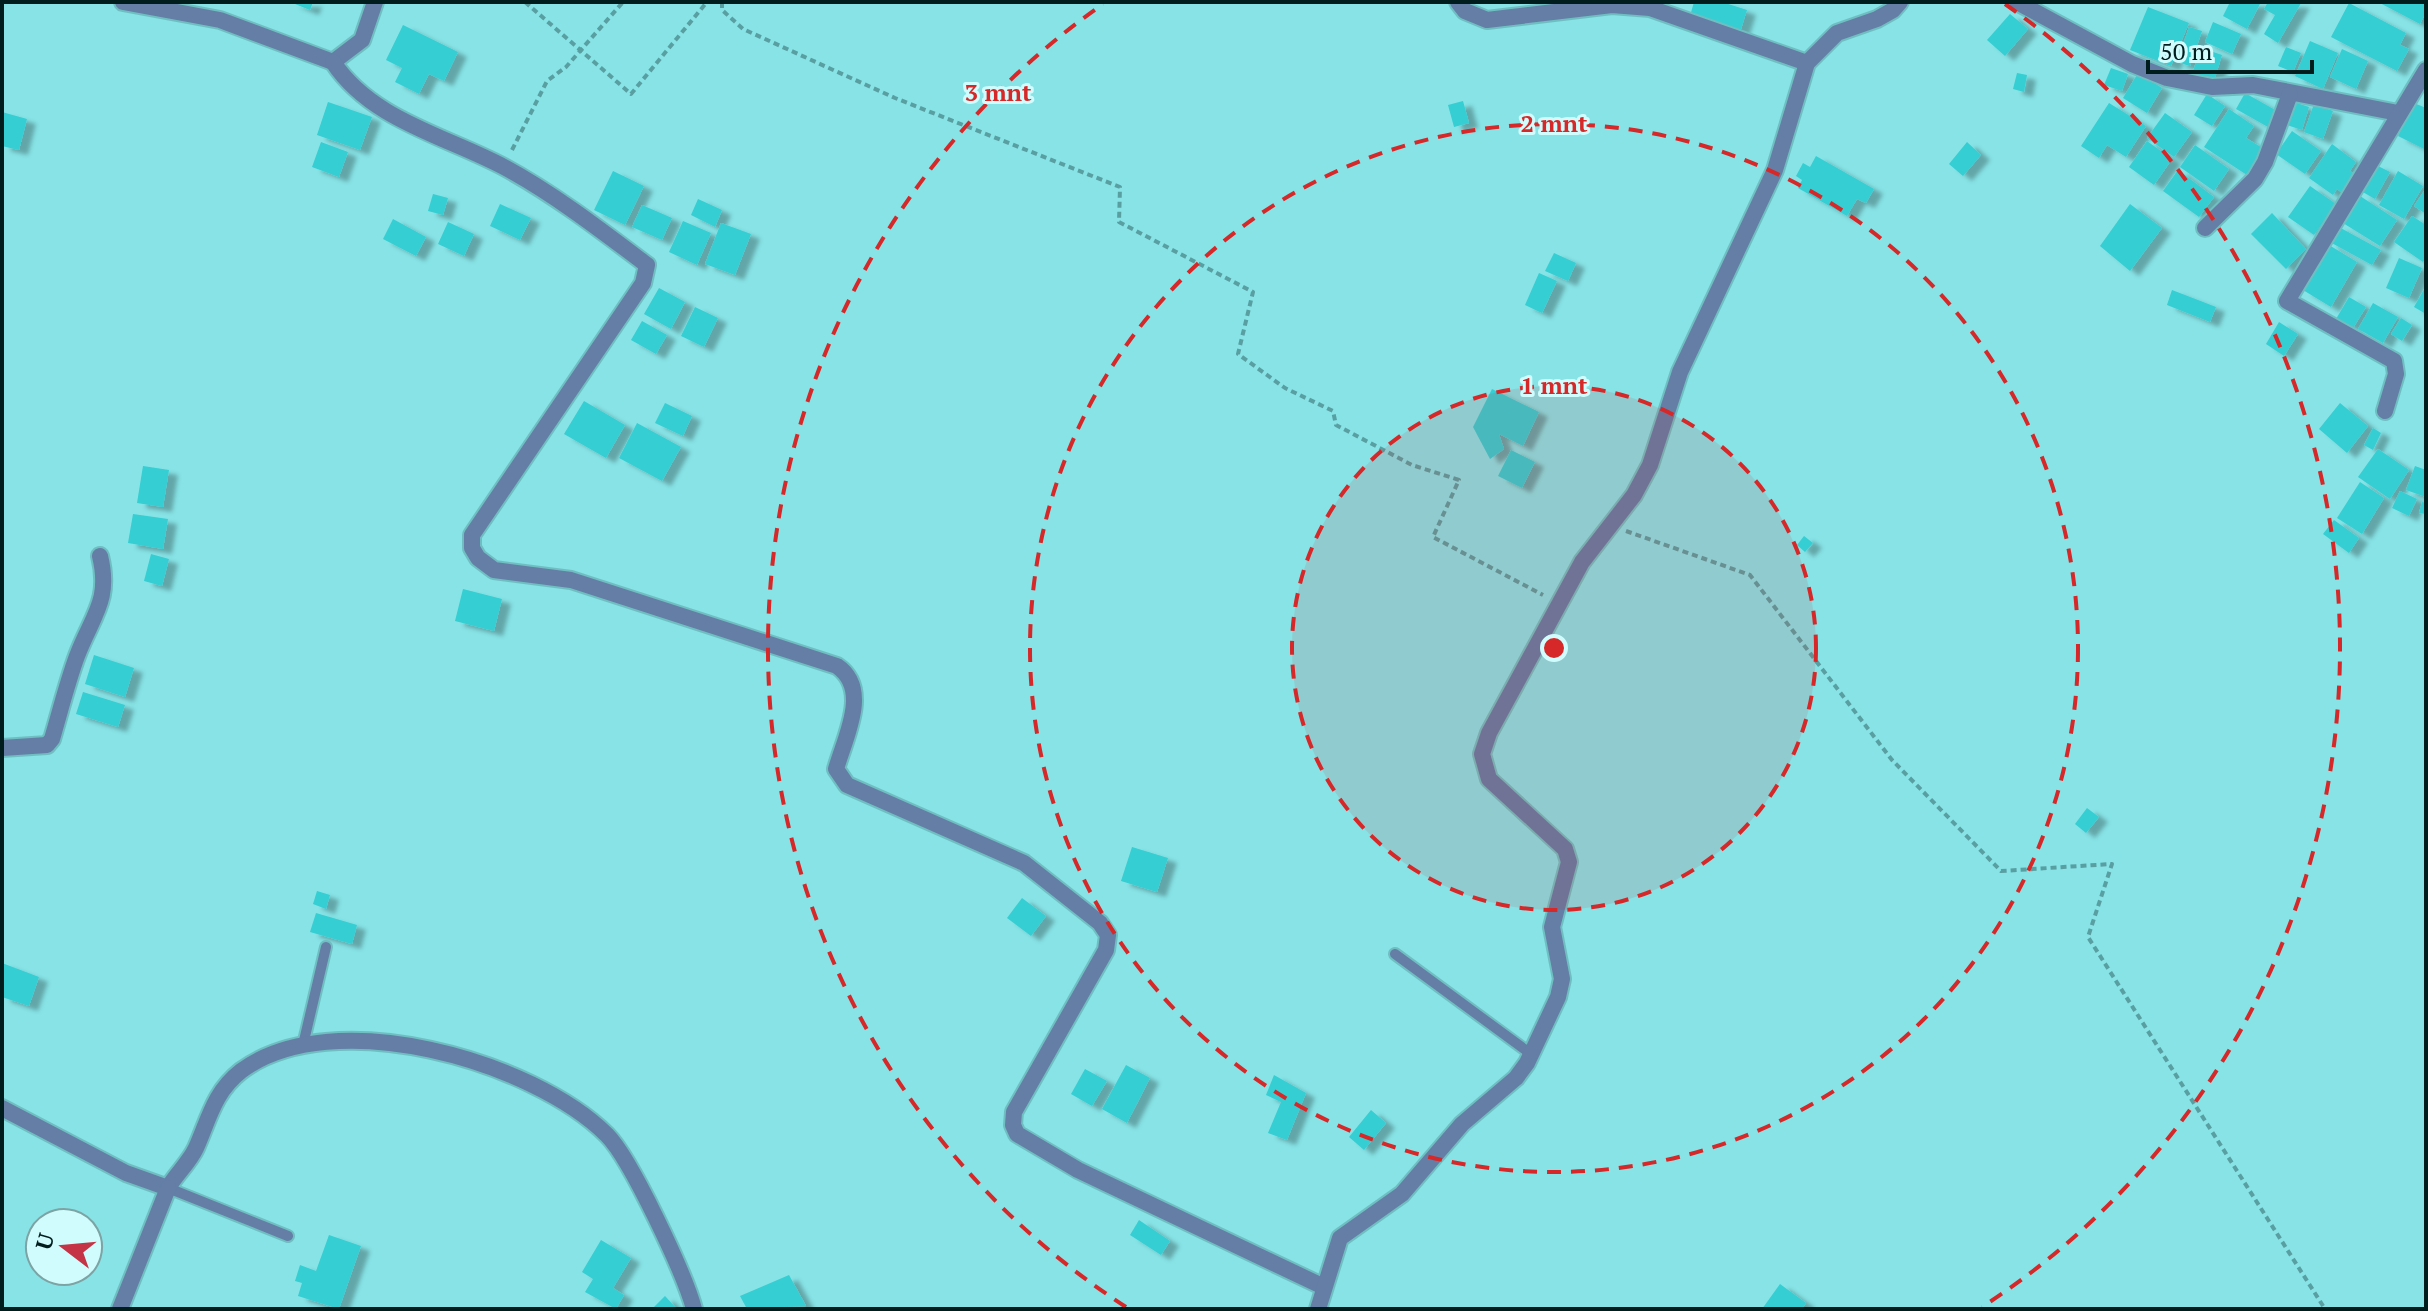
<svg xmlns="http://www.w3.org/2000/svg" width="2428" height="1311" font-family="'PT Serif',serif">
	<style>
		.building { fill: #35ced3; filter: url(#shadow) }
		.lines { fill: none; stroke-linecap: round; stroke-linejoin: round }
		.lane-casing { stroke: #6fbfc2; stroke-width: 14 }
		.street-casing { stroke: #6fbfc2; stroke-width: 20 }
		.path { stroke: #599fa2; stroke-width: 4; stroke-dasharray: 6 4; stroke-linecap: butt }
		.lane { stroke: #647ea6; stroke-width: 10 }
		.street { stroke: #647ea6; stroke-width: 16 }
		.ring { fill: none; stroke: #d62828; stroke-width: 4; stroke-dasharray: 14 10 }
		.centre { fill: #d62828; stroke: #d1fcfd; stroke-width: 4 }
		.ring-label { font-size: 24px; text-anchor: middle; font-weight: bold; fill: #d62828; stroke: #d1fcfd; stroke-width: 6; stroke-linejoin: round; paint-order: stroke }
	</style>
	<defs>
		<filter id="shadow"><feDropShadow dx="9" dy="5" stdDeviation="2" flood-color="#0004"/></filter>
	</defs>
	<rect width="100%" height="100%" fill="#87e3e6"/>
	<g class="building">
		<polygon points="290,2 313,2 310,10"/>
		<polygon points="1694,2 1722,2 1747,10 1740,32 1690,16"/>
		<polygon points="2230,2 2261,2 2247,29 2223,16"/>
		<polygon points="2268,2 2301,3 2278,43 2264,34 2275,15 2264,9"/>
		<polygon points="2378,2 2426,2 2426,12 2420,24"/>
		<polygon points="2349,3 2406,33 2400,45 2409,49 2397,71 2331,37"/>
		<polygon points="2148,7 2189,23 2171,66 2130,50"/>
		<polygon points="2010,14 2028,29 2005,56 1987,40"/>
		<polygon points="2213,22 2241,34 2232,54 2205,42"/>
		<polygon points="403,25 458,52 444,81 429,74 419,94 395,82 402,68 386,60"/>
		<polygon points="2189,27 2202,31 2190,66 2177,62"/>
		<polygon points="2310,41 2338,53 2323,89 2295,76"/>
		<polygon points="2286,47 2301,53 2293,72 2278,66"/>
		<polygon points="2201,48 2222,55 2214,81 2192,74"/>
		<polygon points="2342,49 2368,61 2356,89 2330,77"/>
		<polygon points="2111,68 2128,74 2122,91 2104,85"/>
		<polygon points="2017,73 2027,75 2024,92 2013,89"/>
		<polygon points="2138,73 2162,88 2147,113 2123,98"/>
		<polygon points="2245,93 2277,111 2268,127 2236,109"/>
		<polygon points="2207,94 2225,106 2212,126 2194,115"/>
		<polygon points="1463,101 1469,123 1454,127 1448,105"/>
		<polygon points="328,102 372,117 360,150 317,135"/>
		<polygon points="2294,102 2309,107 2302,130 2287,125"/>
		<polygon points="2109,103 2146,126 2126,157 2107,145 2099,158 2081,146"/>
		<polygon points="2414,103 2426,108 2426,150 2398,136"/>
		<polygon points="2314,104 2333,111 2323,139 2304,132"/>
		<polygon points="2229,109 2254,126 2246,138 2264,149 2247,175 2204,147"/>
		<polygon points="2,112 27,119 19,150 2,146"/>
		<polygon points="2165,113 2192,132 2174,157 2147,138"/>
		<polygon points="2292,131 2321,151 2305,174 2276,154"/>
		<polygon points="2147,141 2172,159 2154,185 2129,167"/>
		<polygon points="321,142 348,152 339,177 312,167"/>
		<polygon points="1967,142 1981,155 1963,176 1949,164"/>
		<polygon points="2332,144 2356,162 2350,171 2357,176 2344,194 2337,189 2333,195 2309,178"/>
		<polygon points="2195,145 2229,169 2214,191 2180,167"/>
		<polygon points="1816,156 1874,189 1866,203 1857,199 1847,216 1798,188 1802,180 1796,176 1803,163 1810,167"/>
		<polygon points="2376,165 2390,172 2375,199 2361,191"/>
		<polygon points="2178,170 2214,197 2199,217 2163,191"/>
		<polygon points="613,171 644,186 625,225 594,210"/>
		<polygon points="2398,171 2423,186 2404,219 2379,205"/>
		<polygon points="2310,186 2336,204 2314,235 2288,217"/>
		<polygon points="2426,188 2426,214 2414,206"/>
		<polygon points="433,194 448,198 443,215 428,211"/>
		<polygon points="2360,196 2397,220 2380,246 2343,223"/>
		<polygon points="698,199 722,210 715,227 691,215"/>
		<polygon points="500,204 531,218 520,240 490,226"/>
		<polygon points="2130,204 2162,228 2130,271 2100,246"/>
		<polygon points="642,205 672,218 662,240 632,227"/>
		<polygon points="2272,213 2306,249 2286,269 2251,234"/>
		<polygon points="2412,216 2426,225 2426,257 2423,262 2394,242"/>
		<polygon points="393,219 426,237 416,256 383,239"/>
		<polygon points="683,221 711,233 697,265 669,252"/>
		<polygon points="448,222 474,234 464,256 438,244"/>
		<polygon points="721,223 751,234 735,275 705,264"/>
		<polygon points="2337,226 2381,250 2372,265 2328,241"/>
		<polygon points="2329,245 2357,262 2331,307 2303,290"/>
		<polygon points="1554,253 1576,263 1568,281 1545,271"/>
		<polygon points="2399,258 2422,268 2409,298 2386,288"/>
		<polygon points="1539,273 1557,281 1542,313 1525,305"/>
		<polygon points="2426,286 2426,314 2414,307"/>
		<polygon points="659,288 685,302 671,329 644,314"/>
		<polygon points="2172,290 2216,307 2210,322 2167,305"/>
		<polygon points="2349,297 2366,307 2353,328 2336,319"/>
		<polygon points="2373,303 2398,317 2383,343 2358,329"/>
		<polygon points="695,307 718,318 704,347 681,336"/>
		<polygon points="2401,318 2412,325 2402,341 2391,334"/>
		<polygon points="642,321 667,335 656,354 631,340"/>
		<polygon points="2279,322 2298,334 2284,356 2266,344"/>
		<polygon points="1492,389 1539,412 1523,446 1499,434 1504,449 1490,459 1473,427"/>
		<polygon points="584,401 625,425 606,458 564,434"/>
		<polygon points="665,403 692,416 683,436 655,423"/>
		<polygon points="2340,403 2368,426 2347,453 2319,429"/>
		<polygon points="637,423 681,447 662,481 619,458"/>
		<polygon points="2373,428 2381,433 2373,450 2364,445"/>
		<polygon points="2378,449 2409,470 2390,499 2358,477"/>
		<polygon points="1511,450 1535,462 1522,488 1498,476"/>
		<polygon points="143,466 169,470 163,507 137,503"/>
		<polygon points="2415,466 2426,470 2426,497 2406,490"/>
		<polygon points="2360,482 2384,498 2362,534 2337,518"/>
		<polygon points="2400,491 2417,499 2409,516 2392,508"/>
		<polygon points="2422,502 2426,503 2426,514 2419,513"/>
		<polygon points="133,514 168,519 163,549 128,543"/>
		<polygon points="2334,520 2359,538 2349,553 2323,534"/>
		<polygon points="1804,536 1813,543 1805,552 1797,545"/>
		<polygon points="151,554 169,559 162,586 144,581"/>
		<polygon points="463,589 502,599 494,631 455,621"/>
		<polygon points="94,655 134,668 125,697 85,684"/>
		<polygon points="83,692 125,705 118,727 76,714"/>
		<polygon points="2087,808 2099,817 2086,833 2075,824"/>
		<polygon points="1132,847 1168,858 1157,892 1121,881"/>
		<polygon points="317,891 330,895 326,909 313,904"/>
		<polygon points="1022,898 1046,916 1031,936 1007,918"/>
		<polygon points="316,913 357,925 352,944 310,932"/>
		<polygon points="2,963 39,977 29,1006 2,997"/>
		<polygon points="1126,1065 1150,1078 1127,1123 1102,1109"/>
		<polygon points="1085,1069 1107,1081 1092,1106 1071,1094"/>
		<polygon points="1274,1075 1306,1093 1287,1140 1268,1133 1281,1102 1266,1095"/>
		<polygon points="1371,1110 1386,1123 1364,1150 1349,1137"/>
		<polygon points="1139,1220 1170,1241 1161,1255 1130,1235"/>
		<polygon points="329,1235 361,1246 339,1309 298,1296 302,1283 295,1281 300,1265 316,1271"/>
		<polygon points="601,1240 631,1258 613,1288 624,1295 616,1309 585,1292 593,1279 582,1272"/>
		<polygon points="789,1275 806,1306 747,1309 740,1296"/>
		<polygon points="1780,1284 1806,1303 1802,1309 1762,1309"/>
		<polygon points="665,1296 677,1309 652,1309"/>
	</g>
	<g class="lines">
		<g class="lane-casing">
			<g id="lane">
				<polyline points="1395,954 1531,1054"/>
				<polyline points="303,1045 326,947"/>
				<polyline points="168,1188 288,1236"/>
			</g>
		</g>
		<g class="street-casing">
			<g id="street">
				<polyline points="123,2 220,20 333,62 362,40 375,2"/>
				<polyline points="1458,2 1465,11 1487,20 1612,5 1650,8 1807,63"/>
				<polyline points="2017,2 2132,64 2167,78 2212,87 2253,85 2398,113"/>
				<path d="M333,62C371,120 446,136 504,167C554,194 602,231 647,265L643,283L472,535V548L478,558L494,570L571,580L837,666C871,689 845,737 836,769L847,785L1024,863L1100,923L1108,935L1106,950L1014,1112L1013,1125L1017,1134L1078,1170L1324,1287"/>
				<polyline points="2205,228 2255,179 2265,162 2290,94"/>
				<polyline points="2385,411 2396,374 2394,361 2287,301 2426,70"/>
				<path d="M2,748L47,745L52,739C60,712 67,683 77,656C92,616 111,601 100,556"/>
				<path d="M2,1108L126,1173L168,1188C176,1174 189,1163 196,1148C209,1119 214,1092 241,1071C332,1003 533,1061 607,1135C631,1159 685,1275 694,1309"/>
				<polyline points="120,1309 168,1188"/>
				<polyline points="1318,1309 1340,1238 1402,1194 1462,1124 1516,1078 1527,1063 1558,997 1562,979 1552,927 1569,862 1565,849 1489,779 1482,754 1489,733 1582,562 1634,495 1650,465 1680,372 1775,170 1807,63 1837,33 1877,19 1893,10 1900,2"/>
			</g>
		</g>
		<g class="path">
			<polyline points="525,2 631,94 707,2"/>
			<polyline points="722,2 722,10 743,29 895,98 1120,187 1119,222 1253,292 1238,354 1285,388 1333,411 1336,425 1412,465 1459,480 1433,537 1543,595"/>
			<polyline points="512,150 547,81 566,67 623,2"/>
			<polyline points="1626,531 1750,575 1892,760 2001,871 2112,864 2088,937 2325,1309"/>
		</g>
		<use href="#lane" class="lane"/>
		<use href="#street" class="street"/>
	</g>
	<circle cx="1554" cy="648" r="262" fill="#d62828" fill-opacity=".12"/>
	<g class="ring">
		<circle cx="1554" cy="648" r="262"/>
		<circle cx="1554" cy="648" r="524"/>
		<path d="M1126 1307A786 786 0 0 1 1103 4M2005 4A786 786 0 0 1 1982 1307"/>
	</g>
	<circle cx="1554" cy="648" r="12" class="centre"/>
	<g class="ring-label">
		<text x="998" y="101">3 mnt</text>
		<text x="1554" y="132">2 mnt</text>
		<text x="1554" y="394">1 mnt</text>
	</g>
	<rect width="2428" height="1311" fill="none" stroke="#001d1e" stroke-width="8"/>
	<g transform="translate(64 1247) rotate(286)"><circle r="38" fill="#d1fcfd" stroke="#7da3a4" stroke-width="2"/>
	<path d="M0-6L14 30L0 20L-14 30Z" fill="#c43446"/>
	<text y="-12" font-size="22" font-weight="bold" text-anchor="middle" fill="#001d1e">U</text>
	</g>
	<path d="M2148 60v12h164v-12" fill="none" stroke="#001d1e" stroke-width="4"/>
	<text x="2160" y="60" font-size="24" fill="#001d1e" stroke="#d1fcfd" stroke-width="6" paint-order="stroke">50 m</text>
</svg>
